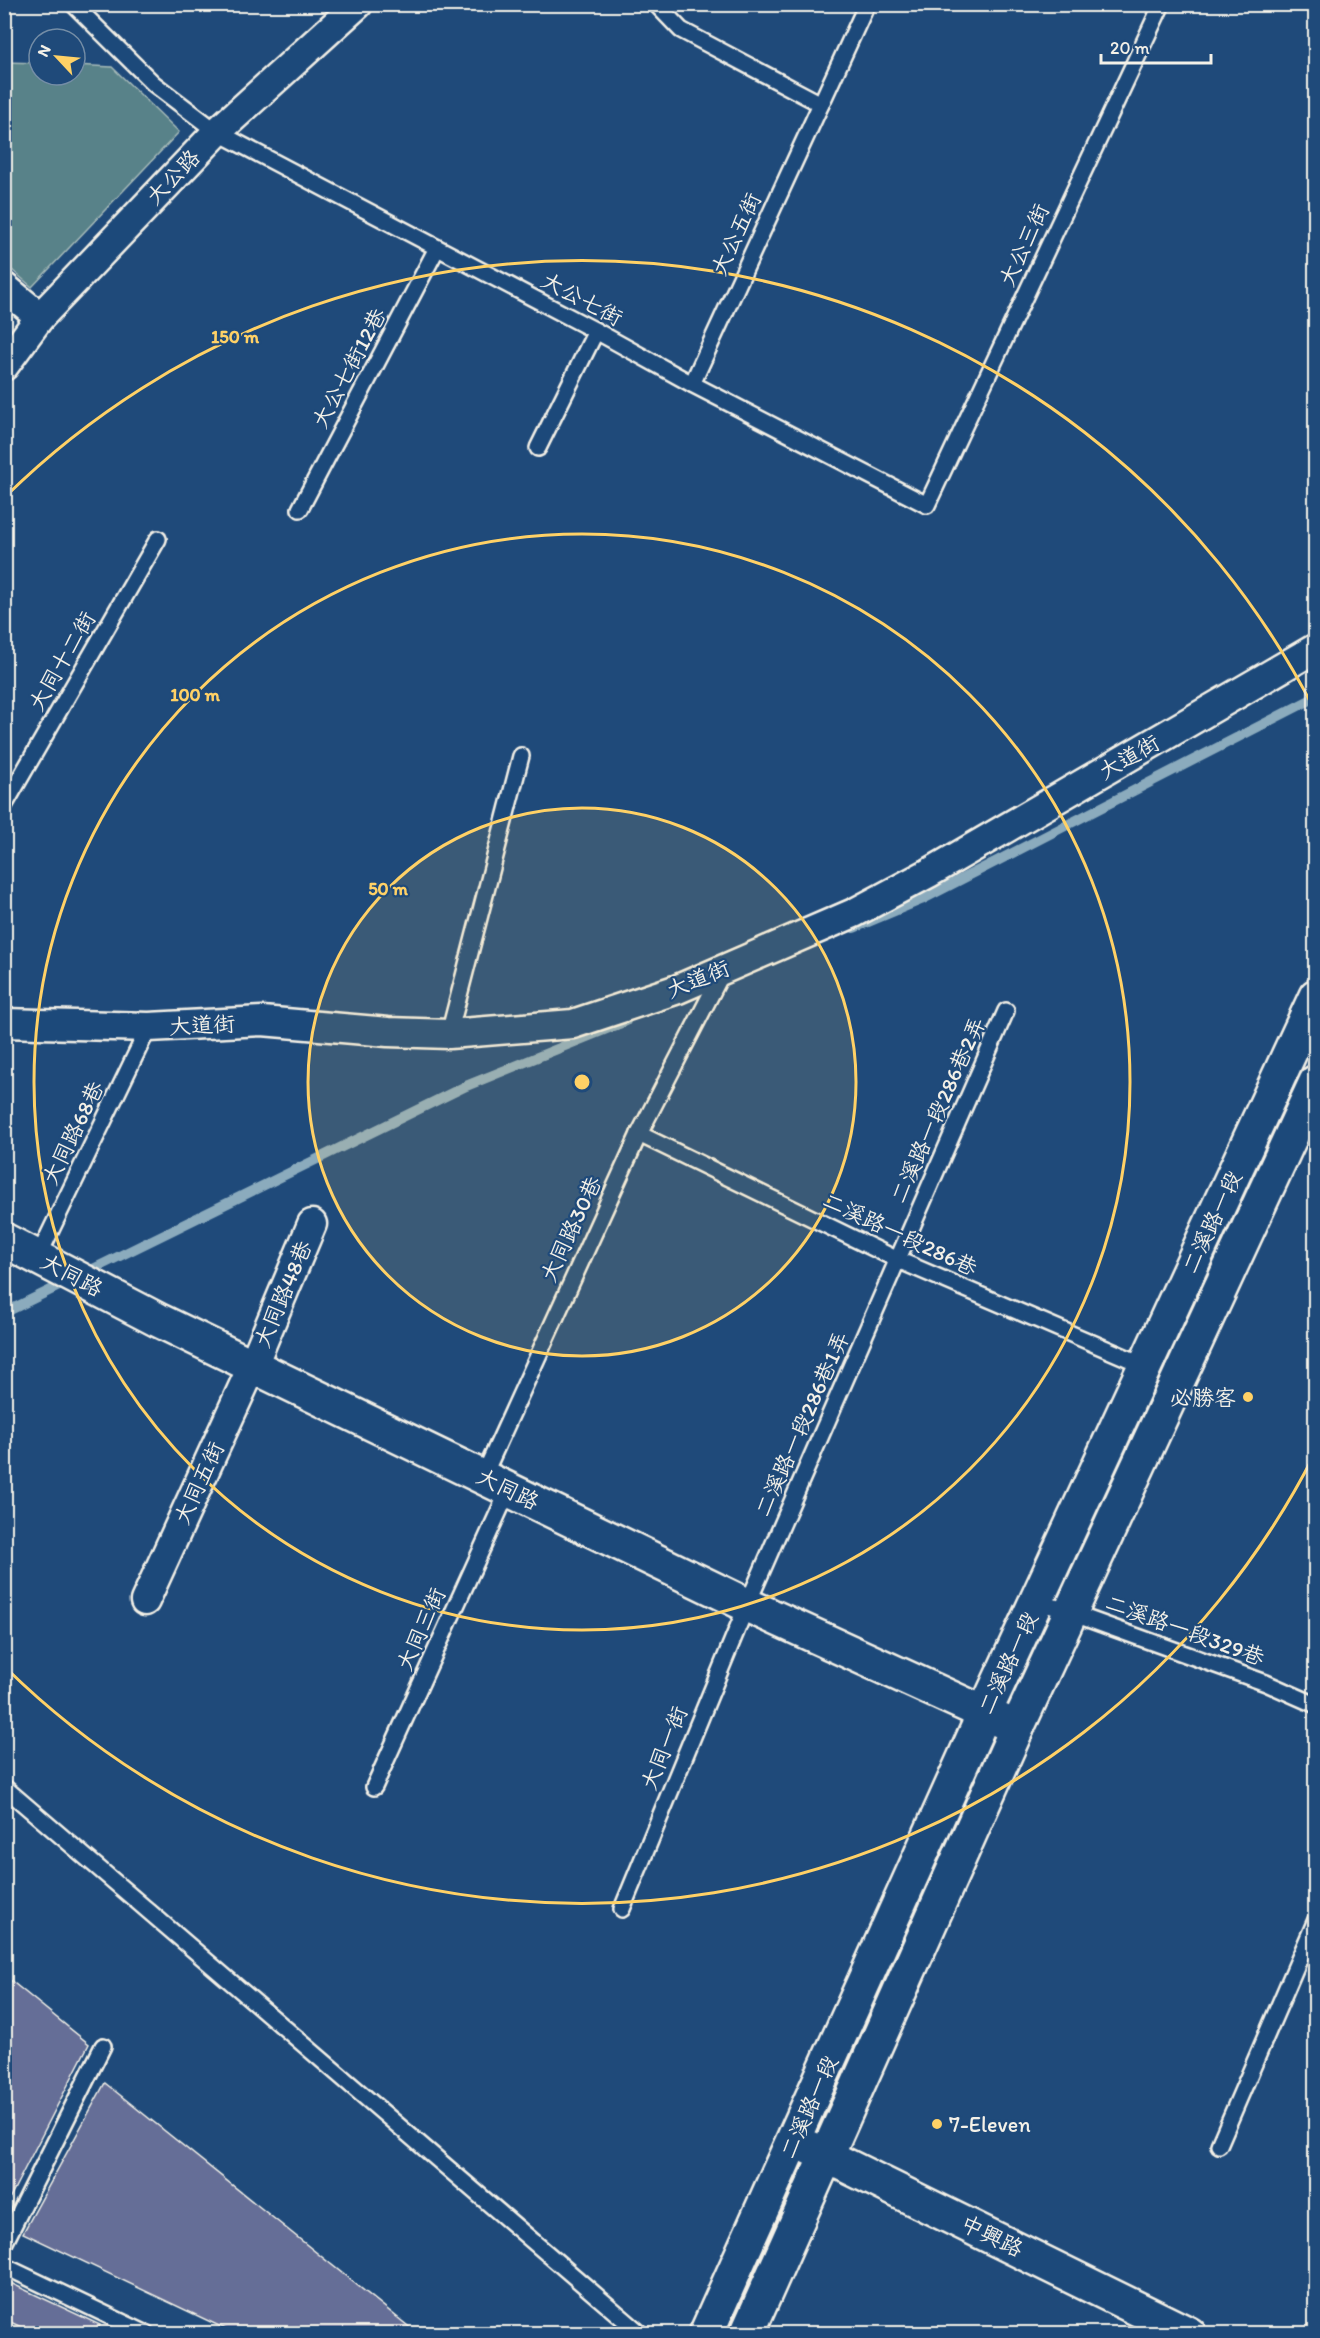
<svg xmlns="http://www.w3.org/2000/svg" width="1320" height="2338" font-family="Itim,'LXGW WenKai TC',sans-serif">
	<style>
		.green { fill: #598289; stroke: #a6bab8; stroke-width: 1.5 }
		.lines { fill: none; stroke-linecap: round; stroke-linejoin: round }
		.stream { stroke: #8babbd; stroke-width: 10 }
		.building { fill: #656e97; stroke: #f4f1e8; stroke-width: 1.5 }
		.service-casing { stroke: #f4f1e8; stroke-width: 20 }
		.minor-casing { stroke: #f4f1e8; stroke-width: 33 }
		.tertiary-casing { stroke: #f4f1e8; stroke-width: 38 }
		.secondary-casing { stroke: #f4f1e8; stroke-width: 38 }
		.service { stroke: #1f4a7a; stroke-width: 15 }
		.minor { stroke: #1f4a7a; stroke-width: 28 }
		.tertiary { stroke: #1f4a7a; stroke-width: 33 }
		.secondary { stroke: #1f4a7a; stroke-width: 33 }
		.ring { fill: none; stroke: #ffd166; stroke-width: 3 }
		.poi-dot { fill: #ffd166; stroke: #1f4a7a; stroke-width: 2 }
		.labels { text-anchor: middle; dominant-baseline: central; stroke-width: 4.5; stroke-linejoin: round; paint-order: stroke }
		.street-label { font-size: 22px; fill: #f4f1e8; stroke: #1f4a7a }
		.poi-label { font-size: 22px; fill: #f4f1e8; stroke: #1f4a7a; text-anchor: end }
		.centre { fill: #ffd166; stroke: #1f4a7a; stroke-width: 3 }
		.ring-label { font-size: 18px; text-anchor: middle; font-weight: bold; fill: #ffd166; stroke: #1f4a7a; stroke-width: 4.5; stroke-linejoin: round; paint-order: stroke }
	</style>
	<rect width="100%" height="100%" fill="#1f4a7a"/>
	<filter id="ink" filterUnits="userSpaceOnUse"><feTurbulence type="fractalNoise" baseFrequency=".0167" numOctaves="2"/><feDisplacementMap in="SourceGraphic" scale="12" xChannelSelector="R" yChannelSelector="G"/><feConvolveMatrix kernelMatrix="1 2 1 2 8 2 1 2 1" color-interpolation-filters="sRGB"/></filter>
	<g filter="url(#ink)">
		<polygon class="green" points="4,62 39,63 39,75 75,75 75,65 112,67 179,132 32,287 5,264"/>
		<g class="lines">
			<g class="stream">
				<polyline points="854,928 921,900 1316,697"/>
				<polyline points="83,1274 466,1086 626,1021"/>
				<polyline points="4,1313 69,1281"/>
			</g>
		</g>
		<g class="building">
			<polygon points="4,1975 89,2044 4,2209"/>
			<polygon points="105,2083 418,2334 236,2334 23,2233"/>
			<polygon points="4,2280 100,2325 95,2334 36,2334 4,2319"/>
		</g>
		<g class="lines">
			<g class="service-casing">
				<g id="service">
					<polyline points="73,4 154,84 217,132 596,331 692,384 927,505 1162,4"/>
					<polyline points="656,4 681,30 821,104 692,384"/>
					<polyline points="821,104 867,4"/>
					<polyline points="538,448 596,331"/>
					<polyline points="300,509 437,248"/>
					<polyline points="4,806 158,539"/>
					<polyline points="449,1034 521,756"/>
					<polyline points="639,1134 898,1260 1146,1366"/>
					<polyline points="38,1257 149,1027"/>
					<polyline points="483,1477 639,1134 722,973"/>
					<polyline points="1038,1601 1266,1683 1316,1705"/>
					<polyline points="4,1787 641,2334"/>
					<polyline points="374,1787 509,1489"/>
					<polyline points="622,1909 747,1605 1006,1011"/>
					<polyline points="1219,2145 1316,1920"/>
					<polyline points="4,2244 103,2046"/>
					<polyline points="4,2266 147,2334"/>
				</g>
			</g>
			<g class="minor-casing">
				<g id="minor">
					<polyline points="4,287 40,317"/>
					<polyline points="4,366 40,317 217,132 358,4"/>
					<polyline points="4,1023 149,1027 262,1021 388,1032 449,1034 573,1024 678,989 854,913 929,873 1316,648"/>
					<polyline points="145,1601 253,1365 312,1224"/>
				</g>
			</g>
			<g class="tertiary-casing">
				<g id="tertiary">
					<polyline points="4,1240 158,1320 747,1605 1017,1728"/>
					<polyline points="794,2140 1189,2334"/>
				</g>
			</g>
			<g class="secondary-casing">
				<g id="secondary">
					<polyline points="706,2334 984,1714 1316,996"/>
					<polyline points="747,2334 1017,1728 1316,1082"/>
				</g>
			</g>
			<use href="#service" class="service"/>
			<use href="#minor" class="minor"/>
			<use href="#tertiary" class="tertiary"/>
			<use href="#secondary" class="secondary"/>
		</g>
	</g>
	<circle cx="582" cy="1082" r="274" fill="#ffd166" fill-opacity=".12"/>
	<g class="ring">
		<circle cx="582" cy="1082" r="274"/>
		<circle cx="582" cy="1082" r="548"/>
		<path d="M1314 1455A822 822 0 0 1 6 1668M6 496A822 822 0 0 1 1314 709"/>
	</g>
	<g class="poi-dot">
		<circle cx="1248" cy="1397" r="6"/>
		<circle cx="937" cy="2124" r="6"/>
	</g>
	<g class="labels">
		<g class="street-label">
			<text transform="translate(173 177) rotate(-46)">大公路</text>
			<text transform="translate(736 234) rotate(-65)">大公五街</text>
			<text transform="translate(1024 245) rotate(-65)">大公三街</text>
			<text transform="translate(582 299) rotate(28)">大公七街</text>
			<text transform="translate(349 368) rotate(-62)">大公七街12巷</text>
			<text transform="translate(62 661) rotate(-60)">大同十二街</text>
			<text transform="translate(1129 757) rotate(-30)">大道街</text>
			<text transform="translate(698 979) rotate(-22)">大道街</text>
			<text transform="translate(202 1025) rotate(-3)">大道街</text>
			<text transform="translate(938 1110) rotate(-66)">二溪路一段286巷2弄</text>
			<text transform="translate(73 1133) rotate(-64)">大同路68巷</text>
			<text transform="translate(1212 1222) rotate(-65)">二溪路一段</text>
			<text transform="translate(571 1229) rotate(-65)">大同路30巷</text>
			<text transform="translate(900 1234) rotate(25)">二溪路一段286巷</text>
			<text transform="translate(72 1275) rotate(28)">大同路</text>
			<text transform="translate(283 1294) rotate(-67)">大同路48巷</text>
			<text transform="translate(802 1424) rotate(-66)">二溪路一段286巷1弄</text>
			<text transform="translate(199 1483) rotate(-65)">大同五街</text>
			<text transform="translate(508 1489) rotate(26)">大同路</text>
			<text transform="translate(421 1629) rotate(-66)">大同三街</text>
			<text transform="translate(1185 1630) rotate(20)">二溪路一段329巷</text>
			<text transform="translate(1008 1663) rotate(-65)">二溪路一段</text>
			<text transform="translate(664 1748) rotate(-68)">大同一街</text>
			<text transform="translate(809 2107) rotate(-66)">二溪路一段</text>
			<text transform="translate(992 2236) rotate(26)">中興路</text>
		</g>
		<g class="poi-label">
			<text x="1236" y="1397">必勝客</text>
			<text x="949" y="2124" text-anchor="start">7-Eleven</text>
		</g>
	</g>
	<circle cx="582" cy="1082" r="9" class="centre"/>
	<g class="ring-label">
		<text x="235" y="343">150 m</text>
		<text x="195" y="701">100 m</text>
		<text x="388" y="895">50 m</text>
	</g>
	<rect width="1320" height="2338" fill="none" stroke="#1f4a7a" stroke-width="24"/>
	<rect x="12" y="12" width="1296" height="2314" fill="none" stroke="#f4f1e8" stroke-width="2" filter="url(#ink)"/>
	<g transform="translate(57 57) rotate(296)"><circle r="28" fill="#1f4a7a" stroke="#748da6" stroke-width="1.5"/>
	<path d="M0-4.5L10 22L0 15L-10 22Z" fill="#ffd166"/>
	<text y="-9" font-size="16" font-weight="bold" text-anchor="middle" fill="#f4f1e8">N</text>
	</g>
	<path d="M1101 54v9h110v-9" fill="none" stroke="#f4f1e8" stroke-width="3"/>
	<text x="1110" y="54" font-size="18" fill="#f4f1e8" stroke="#1f4a7a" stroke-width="4.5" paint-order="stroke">20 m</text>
</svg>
